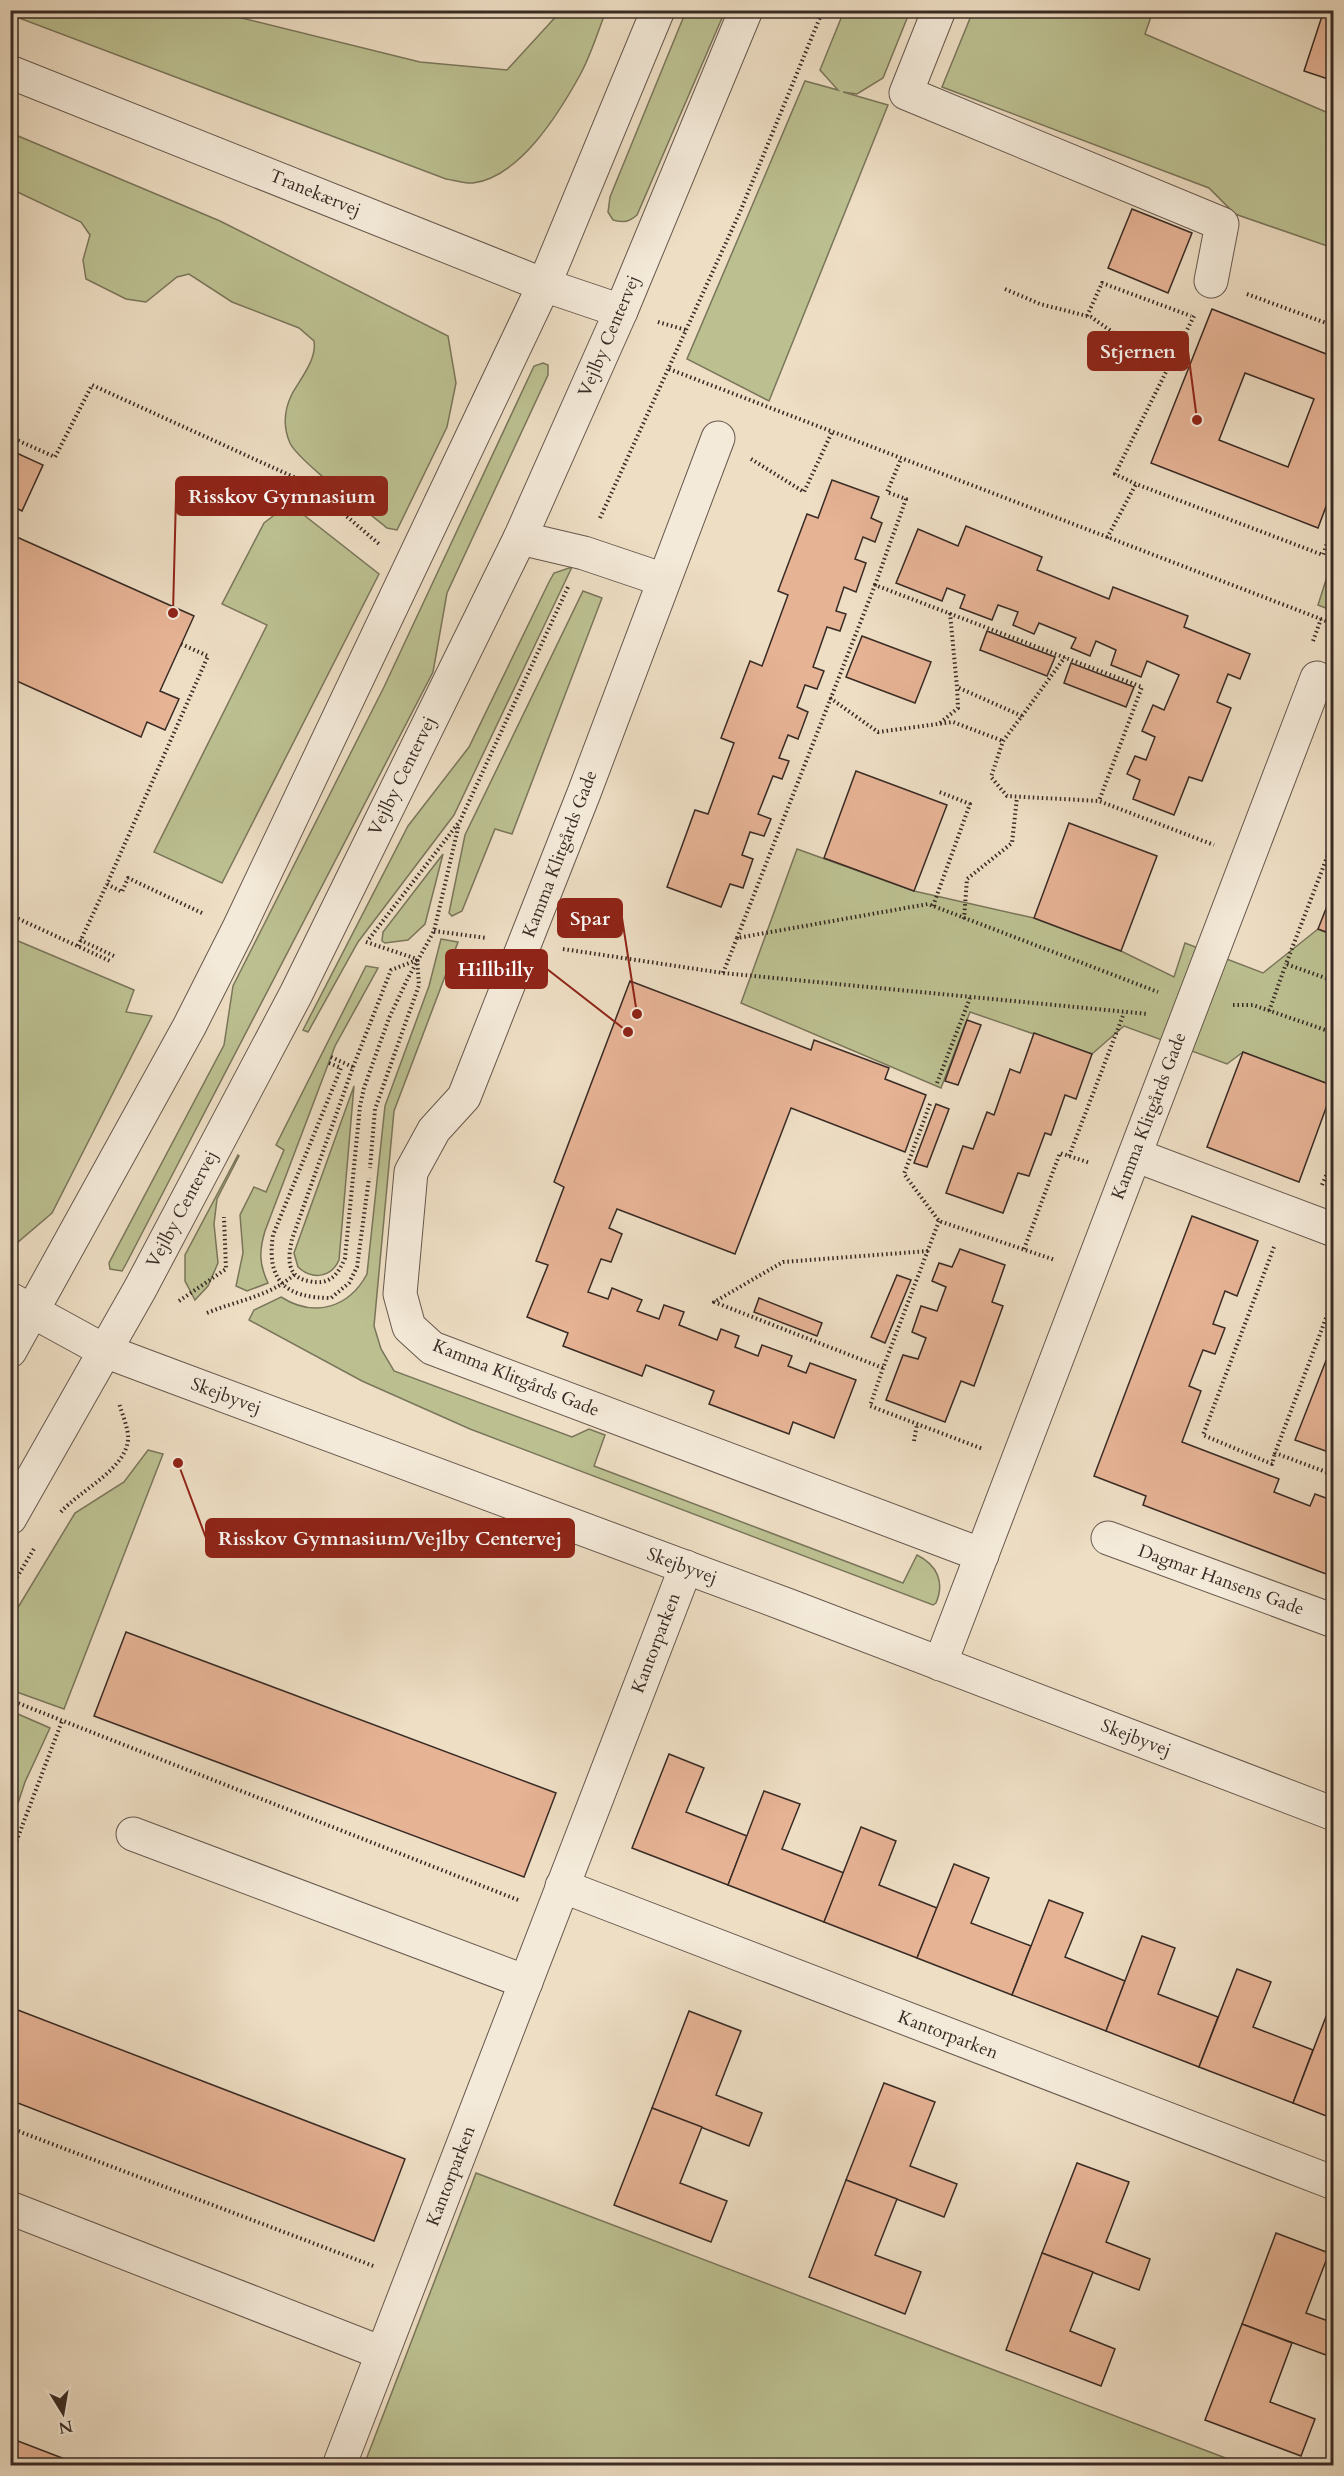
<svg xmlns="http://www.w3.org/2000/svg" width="1344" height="2476" font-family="Cardo,serif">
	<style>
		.green { fill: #bcc091; stroke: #7a765b; stroke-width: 1.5 }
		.building { fill: #e6b395; stroke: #392b25; stroke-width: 1.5; fill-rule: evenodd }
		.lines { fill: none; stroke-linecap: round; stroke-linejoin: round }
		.minor-casing { stroke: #66584d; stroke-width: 35 }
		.path { stroke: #392b25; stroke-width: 4; stroke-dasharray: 1.5 3; stroke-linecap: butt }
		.minor { stroke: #f4ead9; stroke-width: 33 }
		.labels { text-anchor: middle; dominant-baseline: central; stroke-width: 5; stroke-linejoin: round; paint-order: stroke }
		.street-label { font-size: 18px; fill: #392b25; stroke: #f4ead9 }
		.leader { fill: none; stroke: #8f2418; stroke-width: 2 }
		.callout-dot { fill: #8f2418; stroke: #f4ead9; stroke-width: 2 }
		.callout { fill: #8f2418; stroke: #8f2418; stroke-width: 2 }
		.callout-label { font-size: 20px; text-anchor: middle; font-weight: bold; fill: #fff }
	</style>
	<rect width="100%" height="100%" fill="#eedec4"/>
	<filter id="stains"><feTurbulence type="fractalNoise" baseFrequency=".00333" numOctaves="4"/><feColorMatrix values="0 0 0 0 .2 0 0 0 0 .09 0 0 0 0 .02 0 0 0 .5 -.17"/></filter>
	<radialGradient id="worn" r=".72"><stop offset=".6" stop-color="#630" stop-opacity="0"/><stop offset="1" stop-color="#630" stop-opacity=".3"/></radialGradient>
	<g class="green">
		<path d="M10,11H213L420,62L507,70L561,11H606C598,31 591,55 580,75C559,113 520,177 473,183C465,184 454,180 446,179L11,15Z"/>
		<path d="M686,11H725L637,215C629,222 624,223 613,220L608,212L610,197Z"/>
		<polygon points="844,11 910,11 883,78 857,94 843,92 888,105 769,401 687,359 805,81 838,90 820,70"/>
		<polygon points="973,11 1153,11 1145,34 1333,115 1333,248 1235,214 1209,188 942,87"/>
		<path d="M11,133L220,221L448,336L456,383L447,427L397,530L387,528C367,511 299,462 290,443C283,427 284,410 292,394C301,378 317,359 314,341L299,328L232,302L189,274L177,277L146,302L126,299L86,279L83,260L90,235L81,222L11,189Z"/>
		<polygon points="543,363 548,365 548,375 447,593 433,672 126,1264 122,1271 110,1269 109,1263 224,1045 233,986 384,687 534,366"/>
		<polygon points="281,510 300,512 379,574 222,883 154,852 267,625 222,604 264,523"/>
		<polygon points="1333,558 1333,611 1318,605"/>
		<polygon points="572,567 454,815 358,942 308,1032 303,1030 408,826 469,747 549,582 554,573"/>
		<polygon points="583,591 602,598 512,834 495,829 462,911 452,916 449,913 465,835"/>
		<polygon points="797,849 914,891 1034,918 1121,951 1174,977 1185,943 1263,973 1318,929 1333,935 1333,1086 1243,1052 1227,1064 1124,1026 1092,1054 970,1012 941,1088 741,1003"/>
		<polygon points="443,854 425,924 408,940 385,943 382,941 383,932"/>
		<polygon points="11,938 134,990 126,1012 152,1016 52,1213 11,1248"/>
		<path d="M441,939L458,942L394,1111L374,1326L381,1349L394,1371L572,1437L589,1429L605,1435L594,1466L903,1583L917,1555C937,1565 945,1582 936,1603L933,1605L470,1429L362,1381L249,1320L254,1310L281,1297C314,1318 349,1308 367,1274L385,1106L429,986Z"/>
		<path d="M366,966L378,968L335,1046L265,1231C259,1251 259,1264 268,1283L247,1291L236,1286L243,1253L240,1215L254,1187L266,1192L284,1150L276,1145Z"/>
		<path d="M354,1086L339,1260C331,1278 312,1280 298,1267L294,1253Z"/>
		<polygon points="238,1155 239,1156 217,1199 214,1224 218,1263 208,1286 195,1300 185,1281 185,1255"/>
		<polygon points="148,1450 163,1454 64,1709 11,1690 11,1619 75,1513 124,1482"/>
		<polygon points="11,1711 50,1728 25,1782 11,1824"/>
		<polygon points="476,2173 1244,2465 364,2465"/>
	</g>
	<g class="building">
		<polygon points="1324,10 1334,10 1334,81 1304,71"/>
		<polygon points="1132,209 1192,233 1168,293 1108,268"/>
		<path d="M1212,309L1334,357V485L1318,528L1151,463ZM1245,373L1314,399L1288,467L1219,440Z"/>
		<polygon points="10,450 43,465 22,511 10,505"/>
		<polygon points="832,480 879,497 871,518 882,523 875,542 863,537 855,559 866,563 856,592 844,587 836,611 846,614 840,631 827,627 813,667 824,671 817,689 805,685 797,707 808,712 798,739 788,735 779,758 789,761 782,779 773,776 758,814 771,819 764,836 750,832 742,855 753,859 743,888 730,884 721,907 667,887 695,810 708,814 734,743 721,738 750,661 762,666 788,595 778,591 807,514 818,518"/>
		<polygon points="966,526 1042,557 1037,570 1109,599 1113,587 1188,616 1184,627 1250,654 1240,679 1228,674 1217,702 1231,708 1202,781 1189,777 1174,815 1133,799 1140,780 1127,774 1135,756 1146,760 1155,737 1142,731 1153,705 1164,710 1179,675 1147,661 1141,677 1111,665 1116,650 1096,641 1090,656 1071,648 1076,638 1039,623 1034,634 1013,625 1018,612 998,605 992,620 960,608 965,595 947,588 942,601 896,583 918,529 958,546"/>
		<polygon points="10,534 194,616 160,691 179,699 165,730 147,722 141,737 10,678"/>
		<polygon points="987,631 1055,657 1047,676 980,650"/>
		<polygon points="862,636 931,662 915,703 846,677"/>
		<polygon points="1071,663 1134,687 1126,707 1064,683"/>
		<polygon points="856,771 947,805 914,891 824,858"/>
		<polygon points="1069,823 1157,856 1121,951 1034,918"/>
		<polygon points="1331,896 1334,897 1334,935 1318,929"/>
		<polygon points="630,981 811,1050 814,1040 889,1068 885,1079 926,1095 905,1152 791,1108 735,1254 617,1209 609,1228 622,1234 611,1262 601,1259 588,1292 608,1299 612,1288 642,1300 637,1311 659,1319 664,1305 684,1312 679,1325 717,1340 721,1329 739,1336 735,1347 758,1356 762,1345 792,1356 788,1366 806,1373 810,1363 856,1380 834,1438 793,1422 789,1434 709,1404 714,1391 646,1365 642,1376 563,1346 568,1333 527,1317 548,1265 536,1261 564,1187 554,1182"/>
		<polygon points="967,1020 981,1025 958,1085 945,1081"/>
		<polygon points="1034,1033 1092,1054 1076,1099 1065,1095 1051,1135 1045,1133 1029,1176 1018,1173 1003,1213 946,1193 963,1146 973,1149 987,1112 994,1115 1010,1069 1020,1073"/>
		<polygon points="1243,1052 1334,1086 1299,1182 1207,1147"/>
		<polygon points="936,1104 949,1109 927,1167 914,1163"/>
		<polygon points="1192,1216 1258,1241 1237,1296 1225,1291 1213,1324 1225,1328 1215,1354 1203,1350 1189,1386 1201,1391 1182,1442 1279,1479 1274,1492 1310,1506 1315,1494 1334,1501 1334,1577 1143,1505 1146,1496 1094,1476"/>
		<polygon points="960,1249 1005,1265 992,1302 1003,1306 974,1386 961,1381 945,1422 886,1400 903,1355 918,1359 926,1338 912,1332 921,1306 937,1311 946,1287 932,1281 939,1263 952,1267"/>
		<polygon points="897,1275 911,1280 885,1343 871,1337"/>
		<polygon points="759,1298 822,1323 817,1336 754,1312"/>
		<polygon points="1334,1340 1334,1454 1295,1440"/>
		<polygon points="126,1632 556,1793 524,1877 94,1716"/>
		<polygon points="669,1754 704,1768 686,1812 747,1836 728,1885 632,1848"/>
		<polygon points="764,1791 800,1804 782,1849 844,1873 824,1922 728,1885"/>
		<polygon points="861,1827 896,1841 879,1885 937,1908 917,1958 824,1922"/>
		<polygon points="954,1864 989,1878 971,1923 1031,1946 1012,1995 917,1958"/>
		<polygon points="1049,1900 1083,1913 1065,1957 1125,1981 1106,2031 1012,1995"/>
		<polygon points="1142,1936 1175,1948 1158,1994 1218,2017 1199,2067 1106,2031"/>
		<polygon points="1237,1969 1271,1982 1253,2027 1313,2050 1293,2103 1199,2067"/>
		<polygon points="1330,2006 1334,2008 1334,2119 1293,2103"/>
		<polygon points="10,2007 405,2159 374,2241 10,2100"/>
		<polygon points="689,2011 741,2031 716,2095 762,2113 749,2146 652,2108"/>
		<polygon points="884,2083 935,2102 910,2166 957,2184 944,2217 846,2180"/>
		<polygon points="652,2108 702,2127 680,2183 727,2201 711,2242 614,2205"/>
		<polygon points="1077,2163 1129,2182 1106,2242 1150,2259 1139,2290 1042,2253"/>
		<polygon points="846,2180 897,2199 875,2255 921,2272 905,2314 809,2277"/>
		<polygon points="1276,2233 1329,2253 1306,2313 1334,2323 1334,2358 1242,2324"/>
		<polygon points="1042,2253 1093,2272 1070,2331 1115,2349 1101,2386 1006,2350"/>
		<polygon points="1242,2324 1292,2343 1270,2402 1315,2419 1301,2456 1205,2420"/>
		<polygon points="10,2438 83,2466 10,2466"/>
	</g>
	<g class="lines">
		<g class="minor-casing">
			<g id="minor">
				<polyline points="939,10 906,93 1222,224 1211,281"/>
				<polyline points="10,72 544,285 621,311"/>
				<polyline points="718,438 584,793 464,1097 434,1130 411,1172 400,1294 409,1327 432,1348 982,1555"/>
				<polyline points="520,538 584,553 664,580"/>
				<polyline points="1135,1155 1334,1230"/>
				<polyline points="10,1299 105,1351 169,1375 787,1605 1334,1814"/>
				<polyline points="10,1351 189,1027 238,930 544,285 658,10"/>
				<polyline points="10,1518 140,1289 296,994 520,538 621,311 746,10"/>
				<polyline points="1108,1538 1334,1621"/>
				<polyline points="940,1664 1317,678"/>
				<polyline points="133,1834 526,1982"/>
				<polyline points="562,1886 1334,2183"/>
				<polyline points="10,2208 382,2353"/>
				<polyline points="339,2466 686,1567"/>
			</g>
		</g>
		<g class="path">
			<polyline points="1005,289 1040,304 1091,317 1167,370"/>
			<polyline points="1247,294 1334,326"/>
			<polyline points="1087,316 1102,283 1191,316"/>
			<polyline points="1194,316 1115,474 1136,484 1323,555 1334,523"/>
			<polyline points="658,322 686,330"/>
			<polyline points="669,369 1334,624"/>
			<polyline points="10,437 55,457 92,385 309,484 379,544"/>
			<polyline points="751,459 804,492 832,432"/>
			<polyline points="600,518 740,212 823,10"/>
			<polyline points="1107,538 1136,484"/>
			<polyline points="875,585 906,499 887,492 901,459"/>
			<polyline points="950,613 957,687 1022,716 1003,741 991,777 1007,796 1099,801 1214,845"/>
			<polyline points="1313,641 1321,619"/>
			<polyline points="181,644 208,656 107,884 122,892 128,878 204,914"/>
			<polyline points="830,698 878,732 953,722 1003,741"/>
			<polyline points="1022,716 1065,657"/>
			<polyline points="940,723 958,708 957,687"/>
			<polyline points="1334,839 1286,964 1334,981"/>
			<polyline points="933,906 970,804 937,791"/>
			<polyline points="10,915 110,961"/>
			<polyline points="964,919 967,879 1012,843 1017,797"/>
			<polyline points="434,931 487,938"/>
			<polyline points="737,938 875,585 1142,687 1099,801"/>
			<polyline points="369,939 460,821 568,587"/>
			<polyline points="80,940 114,956"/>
			<polyline points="366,942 417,959 419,985 375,1109 370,1168"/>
			<polyline points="78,946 107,884"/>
			<polyline points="563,949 723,973 1148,1014"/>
			<polyline points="723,973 737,938 928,904 1158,992"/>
			<polyline points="1233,1005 1253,1005 1334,1033"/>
			<polyline points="1269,1011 1286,964"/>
			<path d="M331,1057L353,1067L292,1239C290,1249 287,1263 293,1272C297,1278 303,1280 309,1281C329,1286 338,1275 345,1258L360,1106L364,1088L389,1018L408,978L434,931L459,824"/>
			<path d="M329,1063L341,1068L273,1235C266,1281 286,1298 331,1298L349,1283L357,1267L369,1178"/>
			<polyline points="353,1067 391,970 417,960"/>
			<polyline points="937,1083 970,998"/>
			<polyline points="930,1104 904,1174 939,1221 1055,1260"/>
			<polyline points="1069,1156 1124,1013"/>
			<polyline points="1322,1185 1334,1158"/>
			<polyline points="1274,1247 1203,1435 1272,1464 1275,1453"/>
			<polyline points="1024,1249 1060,1153 1090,1163"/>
			<polyline points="928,1251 783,1262 714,1302 883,1368 939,1221"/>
			<polyline points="1334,1297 1275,1453 1334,1475"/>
			<polyline points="179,1301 226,1269 224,1217"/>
			<path d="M207,1313C238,1300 269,1297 295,1274"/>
			<polyline points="883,1368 870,1406 983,1449"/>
			<polyline points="914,1441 917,1424"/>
			<path d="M61,1512C79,1491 125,1470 128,1440C129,1429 122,1414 119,1403"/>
			<polyline points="10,1589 35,1547"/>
			<polyline points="10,1700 518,1900"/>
			<polyline points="10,1858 62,1721"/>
			<polyline points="10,2128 376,2267"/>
		</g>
		<use href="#minor" class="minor"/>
	</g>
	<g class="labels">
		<g class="street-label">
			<text transform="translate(315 193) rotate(22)">Tranekærvej</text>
			<text transform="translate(609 336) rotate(-67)">Vejlby Centervej</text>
			<text transform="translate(402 776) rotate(-64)">Vejlby Centervej</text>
			<text transform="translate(560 854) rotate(-69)">Kamma Klitgårds Gade</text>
			<text transform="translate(1149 1116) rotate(-69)">Kamma Klitgårds Gade</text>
			<text transform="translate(182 1209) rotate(-62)">Vejlby Centervej</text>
			<text transform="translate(516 1378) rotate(22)">Kamma Klitgårds Gade</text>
			<text transform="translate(226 1396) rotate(20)">Skejbyvej</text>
			<text transform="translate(682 1566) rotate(20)">Skejbyvej</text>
			<text transform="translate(1221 1580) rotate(20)">Dagmar Hansens Gade</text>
			<text transform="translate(656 1643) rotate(-69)">Kantorparken</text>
			<text transform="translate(1136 1738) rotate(21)">Skejbyvej</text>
			<text transform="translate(948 2035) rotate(21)">Kantorparken</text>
			<text transform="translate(451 2176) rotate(-69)">Kantorparken</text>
		</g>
	</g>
	<path class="leader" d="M1197 420L1188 351M173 613L176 496M637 1014L622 918M628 1032L547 969M178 1463L206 1538"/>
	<g class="callout-dot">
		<circle cx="1197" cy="420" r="6"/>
		<circle cx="173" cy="613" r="6"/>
		<circle cx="637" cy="1014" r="6"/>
		<circle cx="628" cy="1032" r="6"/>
		<circle cx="178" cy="1463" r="6"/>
	</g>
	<g class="callout">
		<rect x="1088" y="332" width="100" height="38" rx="6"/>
		<rect x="176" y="477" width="211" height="38" rx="6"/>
		<rect x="558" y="899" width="64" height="38" rx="6"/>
		<rect x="446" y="950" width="101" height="38" rx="6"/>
		<rect x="206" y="1519" width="368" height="38" rx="6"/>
	</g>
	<g class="callout-label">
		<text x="1138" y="358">Stjernen</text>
		<text x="282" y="503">Risskov Gymnasium</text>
		<text x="590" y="925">Spar</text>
		<text x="496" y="976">Hillbilly</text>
		<text x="390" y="1545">Risskov Gymnasium/Vejlby Centervej</text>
	</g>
	<rect width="1344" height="2476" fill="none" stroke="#eedec4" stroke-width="36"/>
	<rect x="12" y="12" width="1320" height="2452" fill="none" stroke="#392b25" stroke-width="3"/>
	<rect x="18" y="18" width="1308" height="2440" fill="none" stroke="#392b25" stroke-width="1.5"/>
	<g transform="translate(63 2413) rotate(169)" stroke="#f4ead9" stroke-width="4.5" paint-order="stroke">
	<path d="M0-4.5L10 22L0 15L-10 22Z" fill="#392b25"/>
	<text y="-9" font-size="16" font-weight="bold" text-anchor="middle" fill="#392b25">N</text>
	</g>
	<rect width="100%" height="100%" filter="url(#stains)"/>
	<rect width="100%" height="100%" fill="url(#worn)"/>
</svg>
